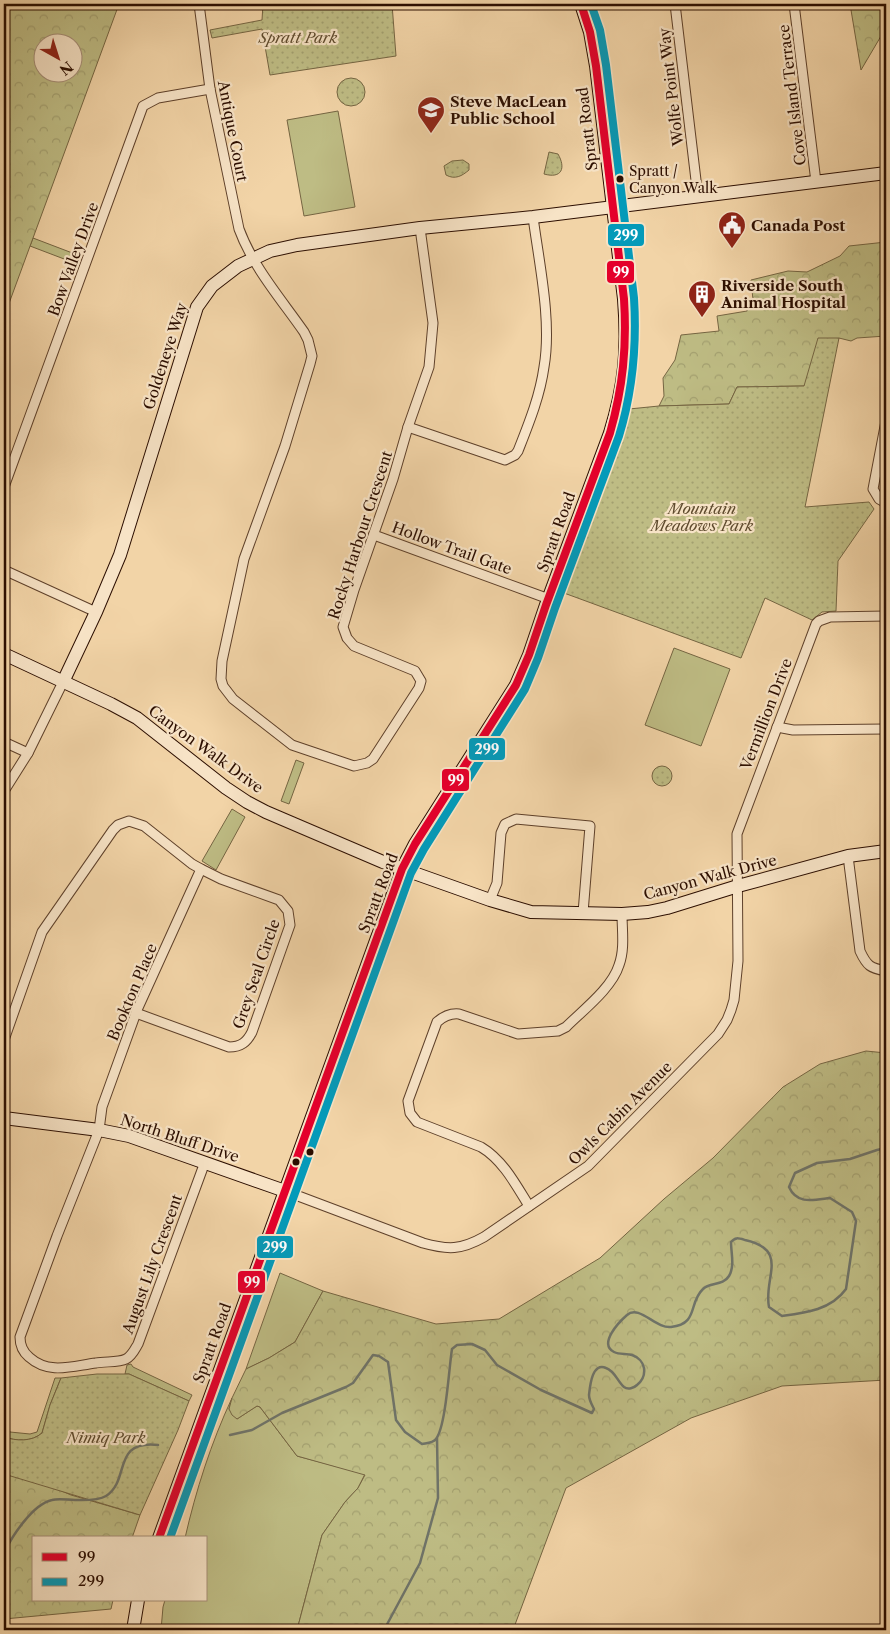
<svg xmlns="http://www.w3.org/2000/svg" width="890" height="1634" font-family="'Libre Caslon Text',serif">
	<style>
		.green { fill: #bebc84; stroke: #756542 }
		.forest { fill: url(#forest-crowns); stroke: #756542; fill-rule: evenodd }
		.park { fill: url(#park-dots); stroke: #756542 }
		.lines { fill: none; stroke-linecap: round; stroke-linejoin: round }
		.stream { stroke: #6f7368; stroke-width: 2.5 }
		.street-casing { stroke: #5e402a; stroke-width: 11 }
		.secondary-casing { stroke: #2c0e00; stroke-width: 14 }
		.street { stroke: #f7e3c6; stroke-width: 9 }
		.secondary { stroke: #f7e3c6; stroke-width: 12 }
		.bus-1-casing { stroke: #f7e3c6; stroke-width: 11 }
		.bus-2-casing { stroke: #f7e3c6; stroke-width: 11 }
		.bus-1 { stroke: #e4002b; stroke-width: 8 }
		.bus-2 { stroke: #049ab9; stroke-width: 8 }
		.bus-dot { fill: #2c0e00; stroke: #f7e3c6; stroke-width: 2 }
		.labels { text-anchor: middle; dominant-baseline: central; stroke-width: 4.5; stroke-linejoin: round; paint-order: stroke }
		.bus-label { font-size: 14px; fill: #2c0e00; stroke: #f7e3c6; text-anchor: start }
		.park-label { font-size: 15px; font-style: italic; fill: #5f4b2e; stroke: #f7e3c6 }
		.street-label { font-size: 15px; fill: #2c0e00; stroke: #f7e3c6 }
		.poi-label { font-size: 15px; font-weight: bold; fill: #2c0e00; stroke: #f7e3c6; text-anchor: start }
		.line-badge { stroke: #f7e3c6; stroke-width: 2 }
		.badge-label { font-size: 14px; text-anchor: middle; font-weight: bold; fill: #fff }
	</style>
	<defs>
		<pattern id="forest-crowns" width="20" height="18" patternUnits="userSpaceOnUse" patternTransform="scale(1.25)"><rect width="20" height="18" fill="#bebc84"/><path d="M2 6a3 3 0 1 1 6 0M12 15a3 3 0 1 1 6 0" fill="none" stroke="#a3a070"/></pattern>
		<pattern id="park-dots" width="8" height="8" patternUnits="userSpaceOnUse" patternTransform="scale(1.25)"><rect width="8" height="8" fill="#bebc84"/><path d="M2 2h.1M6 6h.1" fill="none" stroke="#a3a070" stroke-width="1.8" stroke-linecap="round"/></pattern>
	</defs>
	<rect width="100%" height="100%" fill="#f2d4a7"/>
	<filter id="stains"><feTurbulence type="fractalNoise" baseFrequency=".004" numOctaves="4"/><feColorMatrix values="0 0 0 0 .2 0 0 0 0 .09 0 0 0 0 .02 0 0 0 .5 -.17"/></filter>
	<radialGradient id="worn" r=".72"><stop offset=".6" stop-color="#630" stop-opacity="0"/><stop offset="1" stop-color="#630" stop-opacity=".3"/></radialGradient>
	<g class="green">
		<polygon points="338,111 355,207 304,216 287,120"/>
		<polygon points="33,238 75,254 72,262 30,246"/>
		<polygon points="674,648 730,669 701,746 645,725"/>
		<polygon points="296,760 304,763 289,804 281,801"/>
		<polygon points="232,809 245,817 216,870 202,861"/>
		<polygon points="280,1273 323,1291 295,1342 269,1358 246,1369"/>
		<polygon points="131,1364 133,1367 192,1395 189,1401 129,1374 125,1374 127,1365"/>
		<path d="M55,1378H61L50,1405L42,1433C32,1442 16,1441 4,1437V1421L10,1432L30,1434L37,1432Z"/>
		<path d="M232,1398L229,1409L237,1419L257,1406L260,1407L297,1456L365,1474L358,1488L345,1502L322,1535L297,1630H161L163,1607L165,1600H206V1538H185C196,1490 211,1443 232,1398Z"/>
	</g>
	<g class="forest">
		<path d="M4,4H119L4,317ZM72,42V72H42V42Z"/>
		<polygon points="850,4 886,4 884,31 861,70"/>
		<polygon points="886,242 886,336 857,338 851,341 839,338 804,386 737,387 729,404 659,406 664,396 663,378 675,360 681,335 719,331 717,316 747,311 746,301 753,300 751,280 788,271 807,272 840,256 849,246"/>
		<polygon points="866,1051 886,1053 886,1380 782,1386 691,1418 566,1488 513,1630 297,1630 322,1535 345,1502 358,1488 365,1475 297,1456 260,1407 257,1406 237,1419 232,1415 229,1409 232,1398 246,1369 269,1358 295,1342 323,1291 436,1324 499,1319 600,1258 664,1199 713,1158 783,1087 820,1064"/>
		<polygon points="4,1437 34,1479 71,1495 140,1515 132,1538 34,1538 34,1600 113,1600 111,1609 4,1619"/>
	</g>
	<g class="park">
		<polygon points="263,4 392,4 396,56 270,75 262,29 212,38 210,30 262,20"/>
		<circle cx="351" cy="92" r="14"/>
		<path d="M549,152L558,154C566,168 562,179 544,174Z"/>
		<path d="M463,160L469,164V170C462,176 455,180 446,175L444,166L452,161Z"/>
		<polygon points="818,338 839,338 805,507 869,502 874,509 838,561 836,611 822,612 812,620 765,598 741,658 564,593 621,436 629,409 659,406 729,404 737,387 804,386"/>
		<circle cx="662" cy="776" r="10"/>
		<path d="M97,1374H129L189,1401L178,1430L140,1515L4,1474V1437C16,1441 32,1442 42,1433L50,1405L61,1378Z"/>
	</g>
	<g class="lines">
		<g class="stream">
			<path d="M230,1435L252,1430L282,1413L346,1387L353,1383L373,1355L379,1356L388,1362L396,1420L405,1432L422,1444C427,1443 433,1443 436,1439C446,1426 449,1367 452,1349L457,1345L472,1344L485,1350L497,1365L541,1390L592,1413L594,1409C592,1405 589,1400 589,1395C590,1386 592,1362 606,1368C615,1371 617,1381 624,1387C628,1390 634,1388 637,1385C642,1381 645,1375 644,1368C643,1362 638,1357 632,1355C626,1353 620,1355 614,1352C598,1344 619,1322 627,1315C639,1304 656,1329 671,1327C699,1324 688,1303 703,1289C710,1282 723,1286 729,1276C735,1266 731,1253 731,1242C735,1237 738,1238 745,1240C790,1250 763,1278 769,1307L782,1316C805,1313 831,1310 846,1289L856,1221L852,1212L830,1198C814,1200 797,1205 789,1187L795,1173L817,1163L850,1159L877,1150L886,1148"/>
			<path d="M4,1553C12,1536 33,1504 52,1500C59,1498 68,1500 75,1500C84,1500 98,1501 106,1496C131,1480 111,1440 158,1445"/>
			<polyline points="384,1630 420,1563 438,1498 437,1438"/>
		</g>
		<g class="street-casing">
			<g id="street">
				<path d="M199,4L210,89L239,229C253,267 281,299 304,332L308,340L312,356L310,364L285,446L244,559L222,661L221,679L223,686L233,699L292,745L354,766L367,763L373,759L419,688L421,681L415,671L354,646L347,638L343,627L354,590L393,479L408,427L429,367L433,323L420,228"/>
				<polyline points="675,4 698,197"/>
				<polyline points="794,4 816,182"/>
				<polyline points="886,421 873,489 879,499 886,503"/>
				<path d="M408,427L505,460L515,455L518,451C529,423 540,396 544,367C552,321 539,263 533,217"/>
				<polyline points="4,487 143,106 158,98 210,89"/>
				<polyline points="374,535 549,599"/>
				<polyline points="4,570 96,612"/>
				<polyline points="777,727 793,730 886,729"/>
				<polyline points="4,742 28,753"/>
				<polyline points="4,791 28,753 63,682"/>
				<path d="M848,856L860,951C867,966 870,968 886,971"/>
				<path d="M201,869L137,1010L102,1107L99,1130L57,1236L20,1337C20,1346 23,1352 29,1357C49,1375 72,1366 96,1363C105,1361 118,1363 126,1359C132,1356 135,1349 138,1344L205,1162"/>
				<polyline points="490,900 497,883 501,833 505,824 516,819 590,826 583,913"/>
				<path d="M4,1040L42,932L113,830L118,825L129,821L144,826L192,864L201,869L221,879L279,900L288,911L290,925L252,1032C247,1042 241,1047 229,1047L136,1013"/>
				<path d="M285,1191L423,1243C448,1250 461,1250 484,1237L588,1166L718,1034L727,1020L731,1010L734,1000L738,961L737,834L816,624L819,621L830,617L886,616"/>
				<path d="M529,1206C516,1185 503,1160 481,1147L417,1122L410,1113L408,1101L437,1022C444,1016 450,1013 459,1014L518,1034L558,1031L566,1027C583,1010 612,988 619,965C625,949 622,930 622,914"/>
			</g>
		</g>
		<g class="secondary-casing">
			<g id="secondary">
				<polyline points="4,654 111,704 137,718 226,788 247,802 266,812 383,862 490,900 531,912 622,914 648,912 667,908 738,886 848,856 886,851"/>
				<polyline points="63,682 96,612 120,555 197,307 212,286 238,266 270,251 297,245 420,228 533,217 886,173"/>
				<polyline points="4,1118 99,1130 129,1136 285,1191"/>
				<path d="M159,1538L402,869L415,844L516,685L529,655L546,605L610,433C625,384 628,350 624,299L596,66L590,32L581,4"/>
				<polyline points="133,1630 138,1600"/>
			</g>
		</g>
		<use href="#street" class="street"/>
		<use href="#secondary" class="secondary"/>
		<g class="bus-1-casing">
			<path id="bus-1" d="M159,1538L402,869L415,844L516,685L529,655L546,605L610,433C623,387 627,347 624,299L596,66L590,32L581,4"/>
		</g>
		<g class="bus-2-casing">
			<path id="bus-2" d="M170,1538L411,873L424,849L525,689L538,658L555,608L619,436C633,390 637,346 634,298L606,65L600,30L591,4"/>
		</g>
		<use href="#bus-1" class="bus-1"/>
		<use href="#bus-2" class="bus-2"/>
	</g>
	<defs>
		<g id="school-pin" transform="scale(1.4375)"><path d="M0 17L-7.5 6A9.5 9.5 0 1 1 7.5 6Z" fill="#8f2418" stroke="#f7e3c6"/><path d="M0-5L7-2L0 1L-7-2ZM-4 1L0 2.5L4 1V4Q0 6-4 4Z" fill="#fff"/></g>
		<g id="civic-pin" transform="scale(1.4375)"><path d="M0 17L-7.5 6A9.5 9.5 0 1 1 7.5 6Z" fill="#8f2418" stroke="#f7e3c6"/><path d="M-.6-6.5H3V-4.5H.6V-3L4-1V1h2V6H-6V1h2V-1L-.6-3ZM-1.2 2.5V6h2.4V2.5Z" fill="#fff"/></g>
		<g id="building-pin" transform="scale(1.4375)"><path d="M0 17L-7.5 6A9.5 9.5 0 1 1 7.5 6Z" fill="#8f2418" stroke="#f7e3c6"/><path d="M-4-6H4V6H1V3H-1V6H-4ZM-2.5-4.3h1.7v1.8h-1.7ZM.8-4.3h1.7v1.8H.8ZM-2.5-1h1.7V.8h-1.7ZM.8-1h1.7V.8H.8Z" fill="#fff"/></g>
	</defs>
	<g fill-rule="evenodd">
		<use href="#school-pin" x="431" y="110"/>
		<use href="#civic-pin" x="732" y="225"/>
		<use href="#building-pin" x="702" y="294"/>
	</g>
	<g class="bus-dot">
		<circle cx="620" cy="179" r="4.5"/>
		<circle cx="310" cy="1152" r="4.5"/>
		<circle cx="296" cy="1162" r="4.5"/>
	</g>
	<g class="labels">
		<g class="bus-label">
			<text x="629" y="171">Spratt /<tspan x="629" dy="17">Canyon Walk</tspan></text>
		</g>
		<g class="park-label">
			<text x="298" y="37">Spratt Park</text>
			<text x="702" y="508">Mountain<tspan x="702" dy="17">Meadows Park</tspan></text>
			<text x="106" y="1437">Nimiq Park</text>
		</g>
		<g class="street-label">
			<text transform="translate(671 87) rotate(-97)">Wolfe Point Way</text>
			<text transform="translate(792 95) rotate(-97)">Cove Island Terrace</text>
			<text transform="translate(587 129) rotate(-97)">Spratt Road</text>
			<text transform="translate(233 131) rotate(79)">Antique Court</text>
			<text transform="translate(73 259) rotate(-70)">Bow Valley Drive</text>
			<text transform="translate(165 356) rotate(-72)">Goldeneye Way</text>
			<text transform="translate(556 532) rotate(-70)">Spratt Road</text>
			<text transform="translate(360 535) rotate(-72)">Rocky Harbour Crescent</text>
			<text transform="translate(452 548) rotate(20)">Hollow Trail Gate</text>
			<text transform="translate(766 714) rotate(-69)">Vermillion Drive</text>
			<text transform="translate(206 749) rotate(36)">Canyon Walk Drive</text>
			<text transform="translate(710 877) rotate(-15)">Canyon Walk Drive</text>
			<text transform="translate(378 893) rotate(-69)">Spratt Road</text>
			<text transform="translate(256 974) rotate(-71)">Grey Seal Circle</text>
			<text transform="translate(132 992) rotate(-67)">Bookton Place</text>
			<text transform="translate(620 1113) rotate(-45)">Owls Cabin Avenue</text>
			<text transform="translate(180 1138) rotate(18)">North Bluff Drive</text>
			<text transform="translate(152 1264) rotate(-70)">August Lily Crescent</text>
			<text transform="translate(212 1343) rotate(-70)">Spratt Road</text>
		</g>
		<g class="poi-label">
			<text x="450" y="101">Steve MacLean<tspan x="450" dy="17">Public School</tspan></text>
			<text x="751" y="225">Canada Post</text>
			<text x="721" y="285">Riverside South<tspan x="721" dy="17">Animal Hospital</tspan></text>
		</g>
	</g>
	<g class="line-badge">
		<rect x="607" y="223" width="38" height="24" rx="5" fill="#049ab9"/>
		<rect x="606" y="260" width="29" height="24" rx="5" fill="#e4002b"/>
		<rect x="468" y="737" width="38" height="24" rx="5" fill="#049ab9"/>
		<rect x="441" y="768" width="29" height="24" rx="5" fill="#e4002b"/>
		<rect x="256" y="1235" width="38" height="24" rx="5" fill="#049ab9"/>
		<rect x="237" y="1270" width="29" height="24" rx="5" fill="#e4002b"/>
	</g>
	<g class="badge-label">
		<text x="626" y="240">299</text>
		<text x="621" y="277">99</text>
		<text x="487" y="754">299</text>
		<text x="456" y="785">99</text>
		<text x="275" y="1252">299</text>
		<text x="252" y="1287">99</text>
	</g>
	<rect width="890" height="1634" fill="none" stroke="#f2d4a7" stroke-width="20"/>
	<rect x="5" y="5" width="880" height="1624" fill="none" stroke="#2c0e00" stroke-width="2.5"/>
	<rect x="10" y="10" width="870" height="1614" fill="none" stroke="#2c0e00"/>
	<rect x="32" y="1536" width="175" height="65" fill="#f7e3c6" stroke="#a68e77"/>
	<rect x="42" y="1553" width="25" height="8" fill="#e4002b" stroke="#a68e77"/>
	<text x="78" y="1562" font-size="15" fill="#2c0e00">99</text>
	<rect x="42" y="1578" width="25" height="8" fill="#049ab9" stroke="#a68e77"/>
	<text x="78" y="1586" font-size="15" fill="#2c0e00">299</text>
	<g transform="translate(58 58) rotate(141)"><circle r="24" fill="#f7e3c6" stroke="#a68e77"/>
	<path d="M0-4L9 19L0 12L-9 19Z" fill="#8f2418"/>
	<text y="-8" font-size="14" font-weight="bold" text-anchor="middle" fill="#2c0e00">N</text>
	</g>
	<rect width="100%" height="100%" filter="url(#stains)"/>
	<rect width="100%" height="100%" fill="url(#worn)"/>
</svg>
